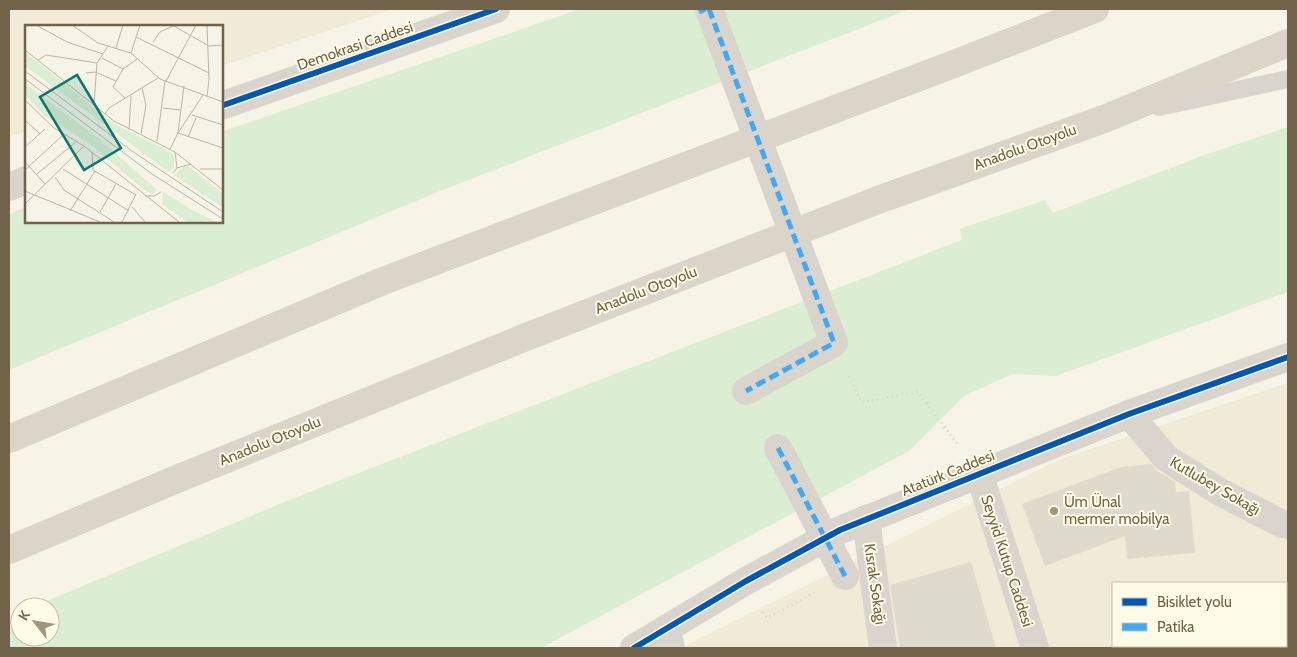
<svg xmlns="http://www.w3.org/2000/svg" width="1297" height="657" font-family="Cabin,sans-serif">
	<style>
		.residential { fill: #efebd6; fill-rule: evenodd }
		.green { fill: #dbedd2 }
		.building { fill: #dedbcd }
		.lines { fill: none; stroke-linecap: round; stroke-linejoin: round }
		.path { stroke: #d8d4cc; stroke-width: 3; stroke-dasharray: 1 4; stroke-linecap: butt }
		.lane { stroke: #d9d4cc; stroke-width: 18 }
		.street { stroke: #d9d4cc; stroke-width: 28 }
		.secondary { stroke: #d9d4cc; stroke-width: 28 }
		.highway { stroke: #dad4c9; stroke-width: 28 }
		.quiet { stroke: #3fa9f5; stroke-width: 5; stroke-dasharray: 10 5; stroke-linecap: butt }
		.cycleway-casing { stroke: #fefce7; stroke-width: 9 }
		.cycleway { stroke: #0057b8; stroke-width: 6 }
		.poi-dot { fill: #9f9680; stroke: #fefce7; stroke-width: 2 }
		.labels { text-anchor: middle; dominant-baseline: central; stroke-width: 4; stroke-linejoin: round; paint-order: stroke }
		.street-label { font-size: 15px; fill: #716349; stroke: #fefce7 }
		.poi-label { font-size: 15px; fill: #716349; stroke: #fefce7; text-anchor: start }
		.inset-road { fill: none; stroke: #bcb6a3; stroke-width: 1 }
		.view { fill: #0f766e; fill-opacity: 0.15; stroke: #0f766e; stroke-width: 2.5 }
		.inset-edge { fill: none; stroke: #716349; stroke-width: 2.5 }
	</style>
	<rect width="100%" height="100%" fill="#f5f4e7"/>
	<g class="residential">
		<polygon points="9,9 394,9 221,66 221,26 26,26 26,131 9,137"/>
		<path d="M1288,383V648H680L1058,460ZM1113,583H1286V646H1113Z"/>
	</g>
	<g class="green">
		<polygon points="580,9 910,9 440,191 9,370 9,214 26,207 26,221 221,221 221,132"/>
		<polygon points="1288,127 1288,292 1056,376 1012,374 964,396 909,451 541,648 9,648 9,617 20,612 20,637 50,637 50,607 32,607 299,496 962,240 960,229 1045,200 1053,213 1202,156"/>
	</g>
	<g class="building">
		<polygon points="1151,464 1157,471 1175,482 1176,492 1189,491 1195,553 1127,559 1125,536 1045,566 1022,504 1121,467"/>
		<polygon points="971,562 996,648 900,648 890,585"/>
	</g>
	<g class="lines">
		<g class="path">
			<polyline points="849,376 861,402 918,392 958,445"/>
			<polyline points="763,612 767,618 814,593"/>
		</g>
		<polyline class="lane" points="1159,107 1288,79"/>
		<g class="street">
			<polyline points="709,9 834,343 746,391"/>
			<polyline points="1129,414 1166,458 1220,492 1282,524 1288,525"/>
			<polyline points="778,448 845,576"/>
			<polyline points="979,473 1035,648"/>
			<polyline points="866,519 883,648"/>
			<polyline points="666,629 671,648"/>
		</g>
		<g class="secondary">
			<polyline points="221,106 496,9"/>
			<polyline points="9,187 26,180"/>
			<polyline points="634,648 746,581 840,530 1129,414 1288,357"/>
		</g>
		<g class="highway">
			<polyline points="9,439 383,281 959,62 1095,9"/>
			<polyline points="9,550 177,479 526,337 878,200 1104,119 1288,43"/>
		</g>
		<g class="quiet">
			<polyline points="709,9 834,343 746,391"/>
			<polyline points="699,12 705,9"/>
			<polyline points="778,448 845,576"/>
		</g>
		<g class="cycleway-casing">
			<g id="cycleway">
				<polyline points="221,106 496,9"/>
				<polyline points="634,648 746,581 840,530 1129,414 1288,357"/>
			</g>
		</g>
		<use href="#cycleway" class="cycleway"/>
	</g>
	<circle class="poi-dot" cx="1054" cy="511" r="5"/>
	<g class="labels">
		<g class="street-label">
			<text transform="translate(355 46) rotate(-19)">Demokrasi Caddesi</text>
			<text transform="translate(1025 147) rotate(-20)">Anadolu Otoyolu</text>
			<text transform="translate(646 290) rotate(-21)">Anadolu Otoyolu</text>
			<text transform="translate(270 441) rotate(-22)">Anadolu Otoyolu</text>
			<text transform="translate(948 473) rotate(-22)">Atatürk Caddesi</text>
			<text transform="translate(1215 486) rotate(30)">Kutlubey Sokağı</text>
			<text transform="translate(1007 561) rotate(72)">Seyyid Kutup Caddesi</text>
			<text transform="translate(875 584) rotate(82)">Kısrak Sokağı</text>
		</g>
		<g class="poi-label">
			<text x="1064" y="502">Üm Ünal<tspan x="1064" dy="17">mermer mobilya</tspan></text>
		</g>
	</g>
	<g transform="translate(25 25)">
		<rect width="198" height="198" fill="#f5f4e7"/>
		<path d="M0,27L89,99L145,127L149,131V142L144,147L0,41ZM0,58L72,112L132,165L127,169L122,167L65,119L19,90L0,69ZM163,141L197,168V182L149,150L158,142ZM138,167L169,186L192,197H162L137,179Z" fill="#dbedd2"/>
		<path class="inset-road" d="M11,0L42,17L78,29M47,0L73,18L106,28L135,54L198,77M182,0L184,54L182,72M149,1L184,21L198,20M111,12L184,48M128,17L135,7L150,0M91,23L98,0M0,25L89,96L150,127L198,165M106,28L115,0M77,33L98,44M13,35L21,30L72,38M0,46L107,126L198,187M61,48L70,47L91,56M0,54L127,149L198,194M141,56L171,0M178,70L153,108L198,123M100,73L88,62L98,44L112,34M0,75L29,103L59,121L154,197M69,79L72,38L83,21M138,83L155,85M80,89L84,83L133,53M167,90L198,100M0,95L15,109M104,105L106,71M116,109L121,80L117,63M163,112L171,93M132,116L140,56M0,122L20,104M145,124L153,108L159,61M67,127L68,145L111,170M150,127L152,143M0,137L20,159M38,144L104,186M175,144H198M0,145L39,109M148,148L152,143L166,139M12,149L52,116M30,152L39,165L89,197M0,166L75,197M120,171H129L136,167M0,179L59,121M107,182L120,197M45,186L70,146M75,187L91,159M97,197L111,169"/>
		<path class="view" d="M52,50L96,123L59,145L15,72Z"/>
		<rect width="198" height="198" class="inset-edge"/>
	</g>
	<rect width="1297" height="657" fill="none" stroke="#716349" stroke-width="20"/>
	<rect x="1112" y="582" width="175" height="65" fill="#fefce7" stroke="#c6bfa8"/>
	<rect x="1122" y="598" width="25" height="8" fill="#0057b8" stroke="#c6bfa8"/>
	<text x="1157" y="607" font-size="15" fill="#716349">Bisiklet yolu</text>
	<rect x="1122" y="623" width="25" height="8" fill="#3fa9f5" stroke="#c6bfa8"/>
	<text x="1157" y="632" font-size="15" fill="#716349">Patika</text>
	<g transform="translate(35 622) rotate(301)"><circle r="24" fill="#fefce7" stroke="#c6bfa8"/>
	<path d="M0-4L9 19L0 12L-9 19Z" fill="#9f9680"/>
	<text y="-8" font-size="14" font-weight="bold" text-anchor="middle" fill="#716349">K</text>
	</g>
</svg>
